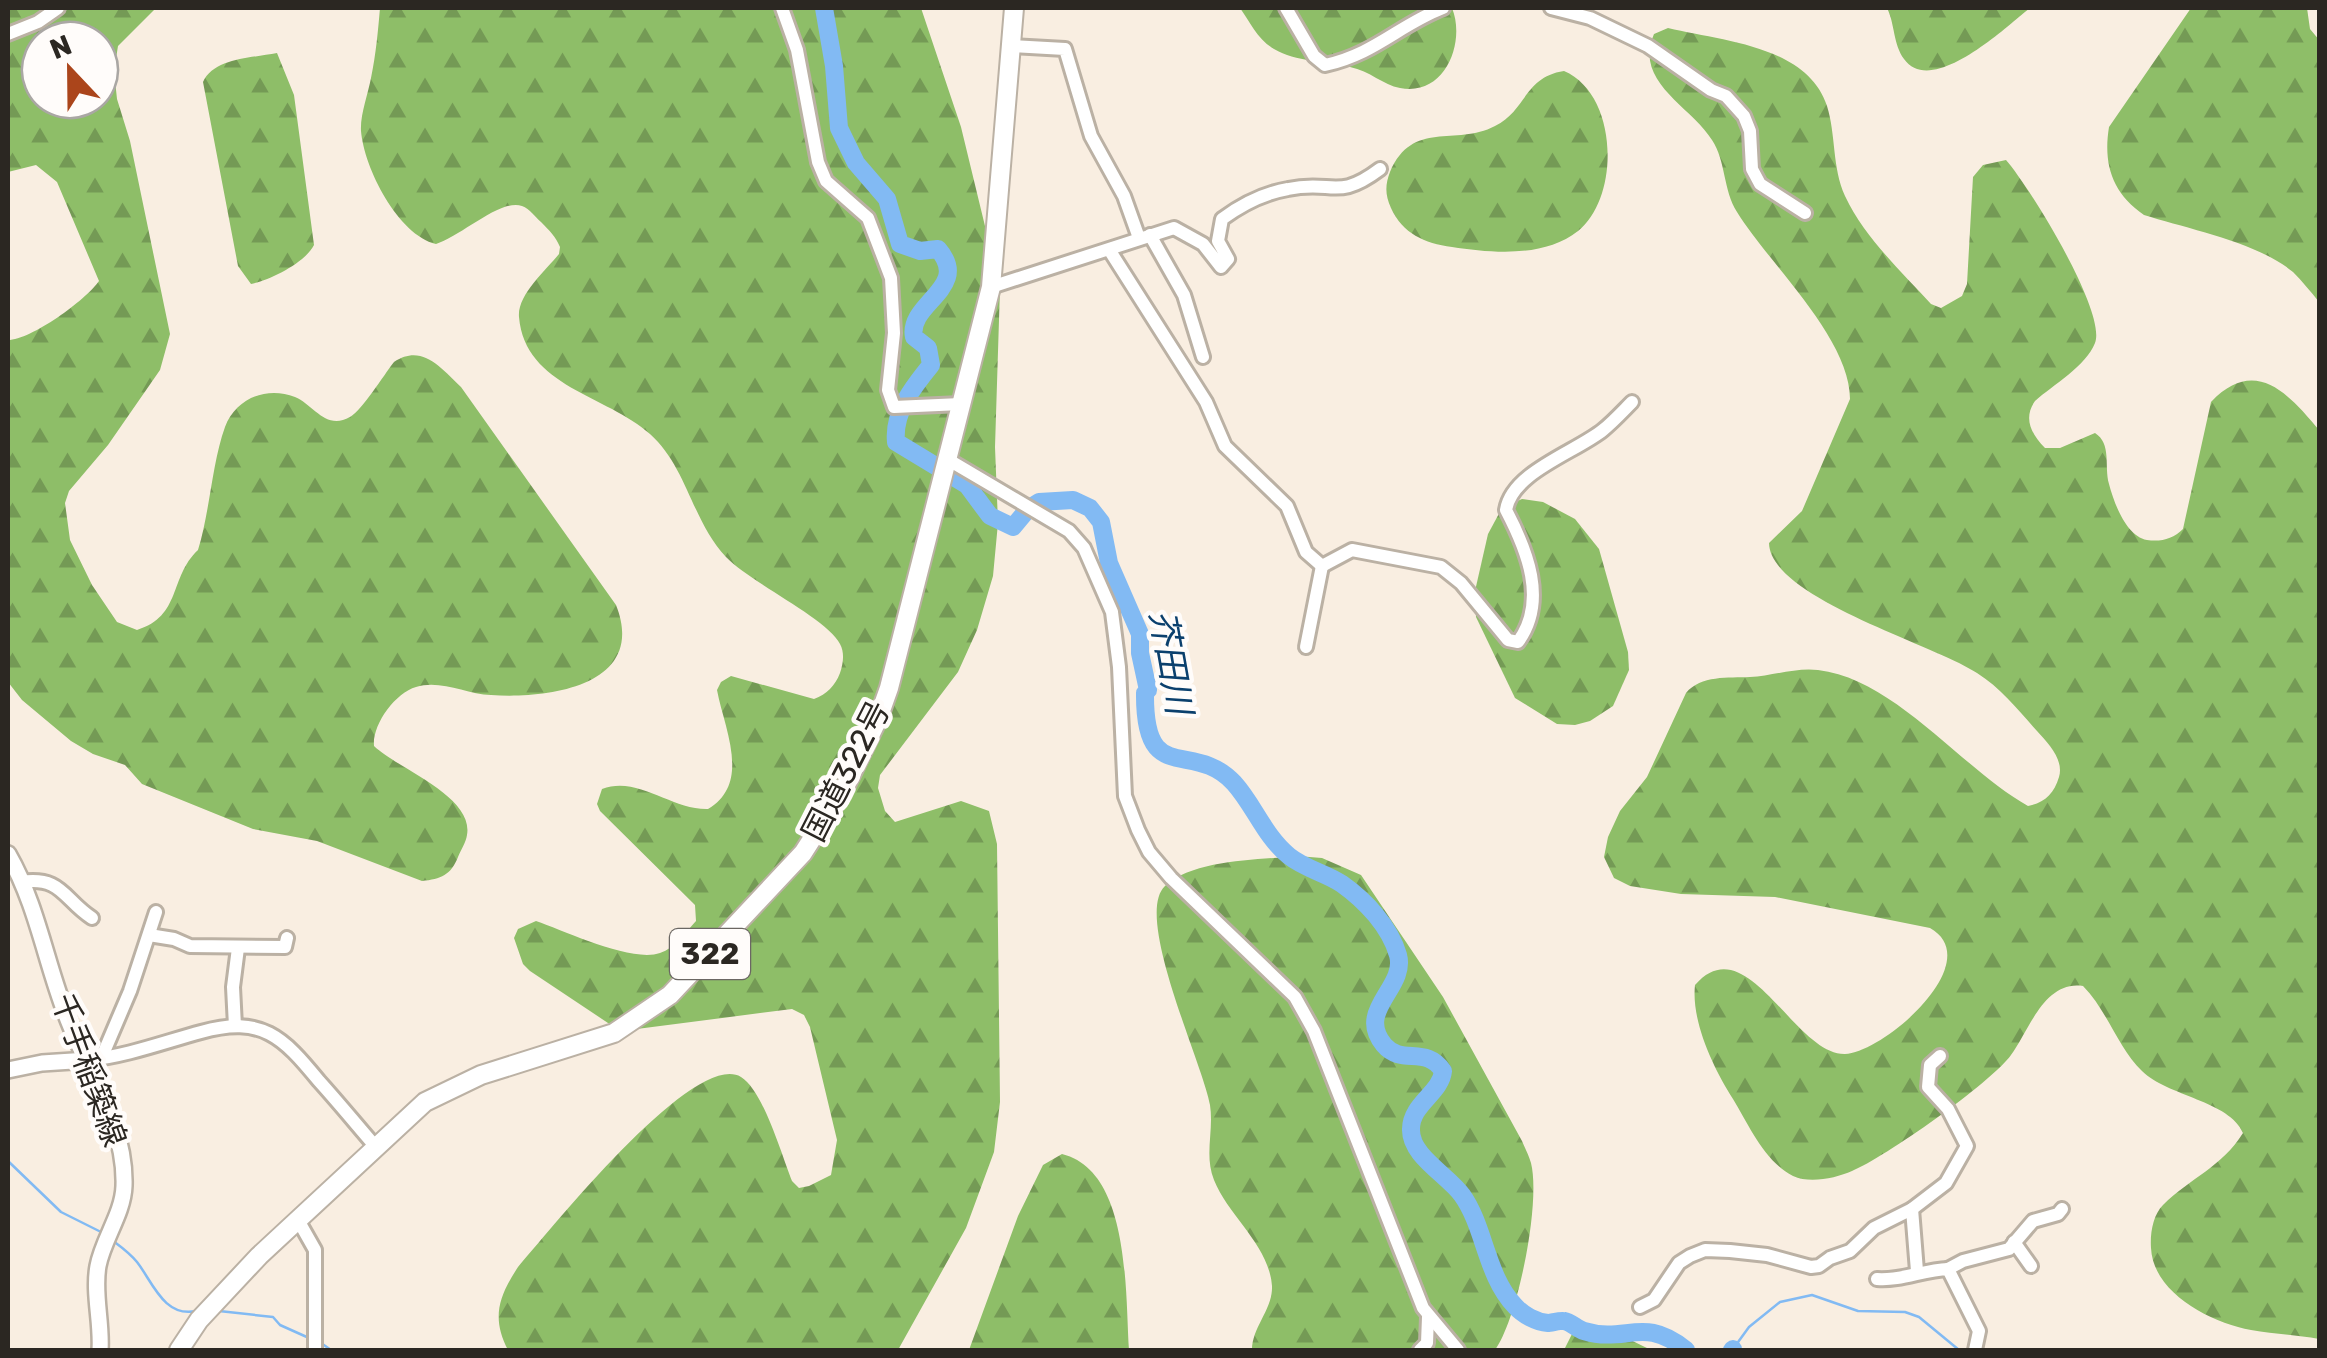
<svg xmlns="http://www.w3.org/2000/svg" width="2327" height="1358" font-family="Rubik,'Noto Sans JP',sans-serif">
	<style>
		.forest { fill: url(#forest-firs); fill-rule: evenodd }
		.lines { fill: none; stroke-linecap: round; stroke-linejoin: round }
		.stream { stroke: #82baf3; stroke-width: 2.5 }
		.river { stroke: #82baf3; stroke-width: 18 }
		.minor-casing { stroke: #bbb1a4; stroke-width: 18 }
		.major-casing { stroke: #bbb1a4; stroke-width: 20 }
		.highway-casing { stroke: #bbb1a4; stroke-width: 22 }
		.minor { stroke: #fff; stroke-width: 12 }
		.major { stroke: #fff; stroke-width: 15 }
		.highway { stroke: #fff; stroke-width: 18 }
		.labels { text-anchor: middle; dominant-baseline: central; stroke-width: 9; stroke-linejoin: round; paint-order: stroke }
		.shield { fill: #fffcfa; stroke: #6b6763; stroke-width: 2.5 }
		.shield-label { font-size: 30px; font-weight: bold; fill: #2b2722 }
		.street-label { font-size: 32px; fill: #2b2722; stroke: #fffcfa }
		.water-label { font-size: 35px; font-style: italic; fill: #0b406d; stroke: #fffcfa }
	</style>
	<defs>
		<pattern id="forest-firs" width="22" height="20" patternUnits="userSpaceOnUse" patternTransform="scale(2.5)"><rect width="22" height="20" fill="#8ebe68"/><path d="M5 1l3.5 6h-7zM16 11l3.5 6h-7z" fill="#749a55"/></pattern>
	</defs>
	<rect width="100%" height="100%" fill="#f9eee1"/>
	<g class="forest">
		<path d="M8,8H156L118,46L114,71L117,99L130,141L170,334L160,370L108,445L69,491L65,503L70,540L92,585L117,622L137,630C182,616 169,577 198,550C210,511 212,463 225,427C236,398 267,386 295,397C314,405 326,431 350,417C363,409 383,376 394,362C422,343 441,368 461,387L616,605C648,686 548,699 491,695C466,694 440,679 416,687C395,693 372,725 374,746C398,769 474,796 467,835C466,842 461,850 458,857C451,875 441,879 422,881L317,841L253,829L142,784L125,765L93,754L71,741L22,700L8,682V340C31,340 86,300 99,281L57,182L36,165L8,172ZM40,40H100V100H40Z"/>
		<path d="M380,8H921L961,127L1000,288L995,447L998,523L993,576L977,630L958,672L880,775L878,788L885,811L895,822L961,801L989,811L997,844L1000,1102L994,1152L966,1228L898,1350H508C491,1318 499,1296 518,1267C549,1232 694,1049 741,1077C763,1090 782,1156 792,1181L799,1188L809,1186L831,1175L837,1140L810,1027L804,1015L792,1009L629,1030L614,1027L530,971L523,964L514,938L518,929L536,921C565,931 632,963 660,953C675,948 686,932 696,921L695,905L600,811L597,804L602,789C638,775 671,810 708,809C752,783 724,728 717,690L721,682L731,676L814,699C827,694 835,686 840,673C843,664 845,653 840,644C828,619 751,583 726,557C692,521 687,467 650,434C607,395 525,387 519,317C517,295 546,270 559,254L560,247C556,237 549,230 541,222C535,217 530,209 522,206C501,198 460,237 436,244C398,235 364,168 361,131C360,115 368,94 371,78C376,54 378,31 380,8Z"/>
		<path d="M1240,8H1452C1466,42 1445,97 1400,88C1383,85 1370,71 1350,67C1325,61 1296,62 1274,49C1258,40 1250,22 1240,8Z"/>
		<path d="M1887,8H2030C2007,26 1932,98 1904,59C1893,44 1895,24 1887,8Z"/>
		<path d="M2191,8H2307L2310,29L2320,41L2319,302C2311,292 2302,281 2293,272C2257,242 2188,229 2144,215C2112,193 2103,164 2109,127Z"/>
		<path d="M1668,28C1721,41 1807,45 1827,106C1836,135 1832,167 1845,196C1865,238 1900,270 1931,304L1941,308L1962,296L1967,284L1973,177L1983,165L2006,160C2029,186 2107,312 2095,343C2086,366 2053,385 2035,401C2023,418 2031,434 2045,448H2060L2095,433C2112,444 2104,466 2109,484C2114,503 2126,536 2147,540C2161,542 2173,539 2183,529L2211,402C2255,356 2288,393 2319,430V1339C2297,1335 2274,1334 2251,1330C2211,1323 2153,1293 2151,1248C2150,1233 2153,1215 2163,1205C2190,1178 2222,1167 2243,1133C2230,1101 2167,1096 2142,1071C2118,1048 2107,1010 2083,986C2044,980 2029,1031 2011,1055C1992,1082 1884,1158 1852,1171C1836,1178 1810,1184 1793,1176C1764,1161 1749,1125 1733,1099C1714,1069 1691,1022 1695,985C1747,925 1794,1055 1845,1054C1885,1052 1988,961 1930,928L1775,897L1681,894L1630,886L1614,878L1604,857L1608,837L1620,811L1647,777L1686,693C1701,675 1728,678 1750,677C1772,676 1797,667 1818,670C1895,679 1962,769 2028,806C2044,803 2054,794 2059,777C2064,760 2049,744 2037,731C2019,711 2001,688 1977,673C1936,645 1770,598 1769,543L1802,511L1850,399C1850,338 1770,265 1737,212C1723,190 1726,161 1712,140C1691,106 1633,82 1654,34Z"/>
		<path d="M277,53L294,95L314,245C305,263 270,280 251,284L238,266L203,82C214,58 252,58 277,53Z"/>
		<path d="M1564,71C1618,94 1621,196 1578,231C1544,258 1492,253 1452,247C1424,243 1403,234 1391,208C1385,195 1385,185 1390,172C1413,119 1455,147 1495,126C1527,110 1524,77 1564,71Z"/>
		<polygon points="1522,499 1543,502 1575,519 1599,549 1628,652 1629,670 1613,706 1590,721 1575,725 1557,724 1515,698 1476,617 1475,591 1488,534 1502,508"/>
		<path d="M1297,856L1322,858L1361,875L1443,997L1522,1141C1525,1148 1529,1156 1531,1163C1541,1202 1518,1318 1495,1350H1252C1252,1327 1273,1309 1272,1286C1269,1245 1229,1217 1214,1180C1204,1155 1214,1131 1210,1105C1203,1064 1133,916 1165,886C1194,859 1260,860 1297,856Z"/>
		<path d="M1062,1154C1131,1171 1125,1294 1129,1350H969L1018,1216L1043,1165Z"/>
		<polygon points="1596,1327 1606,1328 1651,1350 1564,1350 1573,1332"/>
	</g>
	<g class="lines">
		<g class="stream">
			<polyline points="8,1161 61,1212 101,1232"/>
			<path d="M112,1240C120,1246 130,1253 137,1262C152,1281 164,1318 196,1311"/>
			<polyline points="219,1311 273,1317 280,1325 309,1338"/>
			<polyline points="321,1343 331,1350"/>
			<polyline points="1741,1350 1733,1349 1749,1327 1780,1302 1812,1295 1858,1311 1905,1312 1919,1317 1959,1350"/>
		</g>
		<g class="river">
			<path d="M824,8L834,66L839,128L856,163L887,199L900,244L920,251L938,249C972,288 907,303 914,337L928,348L931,365C913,387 893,412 896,442L967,485L990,516L1013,527L1028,509L1039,502L1073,500L1090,508L1101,522L1109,563L1140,634V653L1148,690L1145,693C1144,789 1192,738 1234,783C1254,805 1265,837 1289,856C1305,869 1326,873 1342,884C1366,901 1390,927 1398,955C1407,988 1355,1010 1384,1045C1402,1066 1426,1045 1443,1071C1441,1093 1411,1104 1411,1129C1410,1156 1448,1175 1462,1195C1485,1227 1486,1276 1515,1306C1523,1315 1536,1322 1548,1323C1551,1323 1561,1320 1564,1321C1571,1322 1577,1329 1584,1331C1627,1344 1643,1315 1686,1350"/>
			<polyline points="1732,1350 1733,1349"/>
		</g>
		<g class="minor-casing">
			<g id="minor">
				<polyline points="782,8 797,50 818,162 826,181 868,218 891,278 894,333 888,390 894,407 961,404"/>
				<path d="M1286,8L1314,56L1325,65C1375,54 1399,25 1443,8"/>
				<polyline points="1551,8 1590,18 1648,46 1711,90 1726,96 1744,116 1750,131 1752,169 1760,184 1805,213"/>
				<polyline points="8,34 38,22 58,8"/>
				<polyline points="1011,46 1065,49 1091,136 1124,196 1139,238"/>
				<polyline points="1150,235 1184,295 1203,357"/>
				<polyline points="1110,251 1206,402 1225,446 1287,506 1306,552 1322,566"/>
				<path d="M991,287L1174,228L1203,244L1221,267L1228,259L1218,241L1222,219C1241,205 1265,193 1288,189C1333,179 1336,202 1380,169"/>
				<polyline points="947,459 1069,531 1084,548 1112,612 1119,667 1125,796 1138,830 1149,852 1171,878 1295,997 1314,1031 1423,1308 1458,1350"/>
				<path d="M1322,566L1352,550L1441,567L1461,583L1508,640L1518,642C1548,601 1527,550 1506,510C1512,472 1576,452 1603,430C1614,421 1623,411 1632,402"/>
				<polyline points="1306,647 1322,566"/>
				<path d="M21,882C62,876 63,899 92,918"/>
				<polyline points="149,935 174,939 190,946 285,947 287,938"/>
				<polyline points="235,1026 233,987 238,948"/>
				<polyline points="101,1059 130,991 156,912"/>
				<path d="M88,1060C127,1056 164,1042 201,1032C262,1015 283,1037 319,1081C338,1102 356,1124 375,1146"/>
				<polyline points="1912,1209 1946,1183 1967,1146 1948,1109 1928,1087 1930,1065 1940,1056"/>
				<polyline points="298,1220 315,1250 315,1350"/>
				<polyline points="2014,1242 2031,1266"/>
				<polyline points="1948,1269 1963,1261 2009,1249 2033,1221 2058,1214 2062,1209"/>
				<path d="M1877,1279C1901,1281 1923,1270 1948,1269L1979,1331L1975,1350"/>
				<polyline points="1640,1307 1654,1300 1679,1263 1690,1256 1705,1250 1730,1251 1767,1255 1811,1267 1819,1266 1830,1258 1850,1251 1874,1228 1912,1209 1917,1271"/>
				<polyline points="1420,1350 1427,1343 1428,1317"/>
			</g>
		</g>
		<g class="major-casing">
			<g id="major">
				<path d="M8,854C39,908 47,971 71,1027C93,1078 126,1129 124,1186C123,1214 103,1239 98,1266C93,1293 102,1323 100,1350"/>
				<polyline points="8,1070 42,1063 88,1060"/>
			</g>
		</g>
		<g class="highway-casing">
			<polyline id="highway" points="179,1350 199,1320 259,1256 425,1102 481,1075 614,1033 670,995 803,853 844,789 878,719 889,688 991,287 1014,8"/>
		</g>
		<use href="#minor" class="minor"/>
		<use href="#major" class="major"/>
		<use href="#highway" class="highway"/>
	</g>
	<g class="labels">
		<rect class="shield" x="670" y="929" width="80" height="50" rx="8"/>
		<g class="shield-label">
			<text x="710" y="954">322</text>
		</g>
		<g class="street-label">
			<text transform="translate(846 771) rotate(-63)">国道322号</text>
			<text transform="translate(89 1070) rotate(70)">千手稲築線</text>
		</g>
		<g class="water-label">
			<text transform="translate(1171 662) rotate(80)">芥田川</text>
		</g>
	</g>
	<rect width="2327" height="1358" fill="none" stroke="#2b2722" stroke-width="20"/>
	<g transform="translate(70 70) rotate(338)"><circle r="48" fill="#fffcfa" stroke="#aaa7a4" stroke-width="2.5"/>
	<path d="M0-8L18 38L0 25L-18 38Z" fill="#ab451b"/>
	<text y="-15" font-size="28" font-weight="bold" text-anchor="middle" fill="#2b2722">N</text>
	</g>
</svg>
